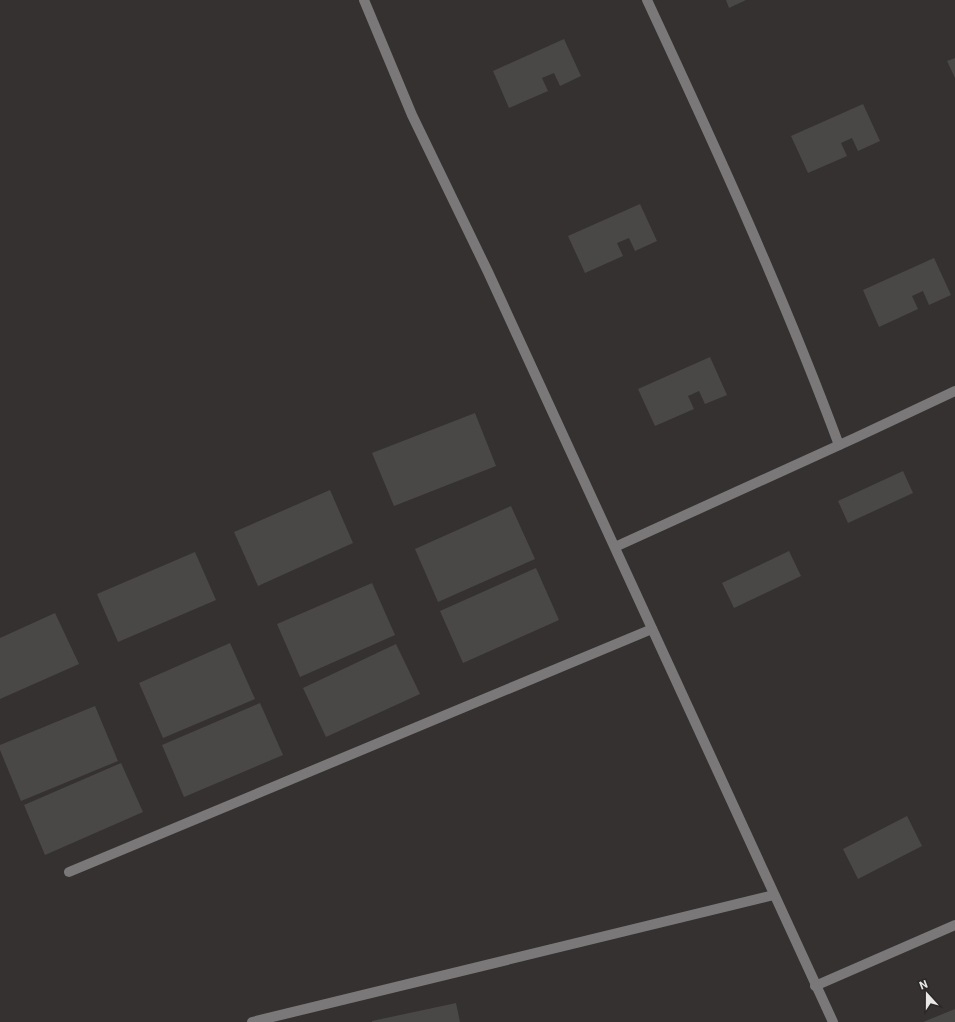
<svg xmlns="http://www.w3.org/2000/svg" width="955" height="1022" font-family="Roboto,sans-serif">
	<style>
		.building { fill: #4a4747 }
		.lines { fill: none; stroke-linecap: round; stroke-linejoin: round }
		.minor { stroke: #7a7878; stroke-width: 10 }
	</style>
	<rect width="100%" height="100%" fill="#353131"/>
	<g class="building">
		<polygon points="726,0 746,0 729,8"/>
		<polygon points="564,39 581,76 560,86 554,73 542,78 548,91 509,108 493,71"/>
		<polygon points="955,58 955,78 947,61"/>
		<polygon points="863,104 880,141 858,151 852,138 841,143 847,156 808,173 791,136"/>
		<polygon points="640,204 657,241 635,251 629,238 617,243 623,256 585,273 568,236"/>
		<polygon points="934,258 951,295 929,305 923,291 912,296 918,309 879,327 863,290"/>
		<polygon points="710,357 727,395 705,404 699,391 688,396 694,409 655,426 638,389"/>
		<polygon points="475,413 496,466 394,506 372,453"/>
		<polygon points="903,471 913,493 848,523 838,501"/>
		<polygon points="330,490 353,543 258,586 234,532"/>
		<polygon points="511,506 535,559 438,602 415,549"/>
		<polygon points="789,551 801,576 734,608 722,583"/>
		<polygon points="195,552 216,600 118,642 97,594"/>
		<polygon points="536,568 559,620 463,663 440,611"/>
		<polygon points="372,583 395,635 300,677 277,624"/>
		<polygon points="55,613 79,664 0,699 0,638"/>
		<polygon points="230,643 255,699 163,738 139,683"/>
		<polygon points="396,644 420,694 326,737 303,688"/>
		<polygon points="260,703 283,755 184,797 162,745"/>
		<polygon points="95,706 118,761 21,801 0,750 0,745"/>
		<polygon points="121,763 143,812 45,855 24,805"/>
		<polygon points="907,816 922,846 858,879 843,849"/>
		<polygon points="456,1003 460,1022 372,1022 372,1021"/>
		<polygon points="955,1009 955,1022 923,1022"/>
	</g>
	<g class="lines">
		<g class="minor">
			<polyline points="364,0 412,115 488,272 833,1022"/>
			<path d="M647,0C715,146 783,294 839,445"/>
			<polyline points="615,547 857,437 955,391"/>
			<polyline points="69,872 652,629"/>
			<polyline points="815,986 955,925"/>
			<polyline points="252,1022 774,895"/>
		</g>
	</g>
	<g transform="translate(927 994) rotate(339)" stroke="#2b2827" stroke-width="3" paint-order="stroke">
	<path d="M0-3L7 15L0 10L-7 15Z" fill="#eae8e7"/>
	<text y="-6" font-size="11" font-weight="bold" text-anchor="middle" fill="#eae8e7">N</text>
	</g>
</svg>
